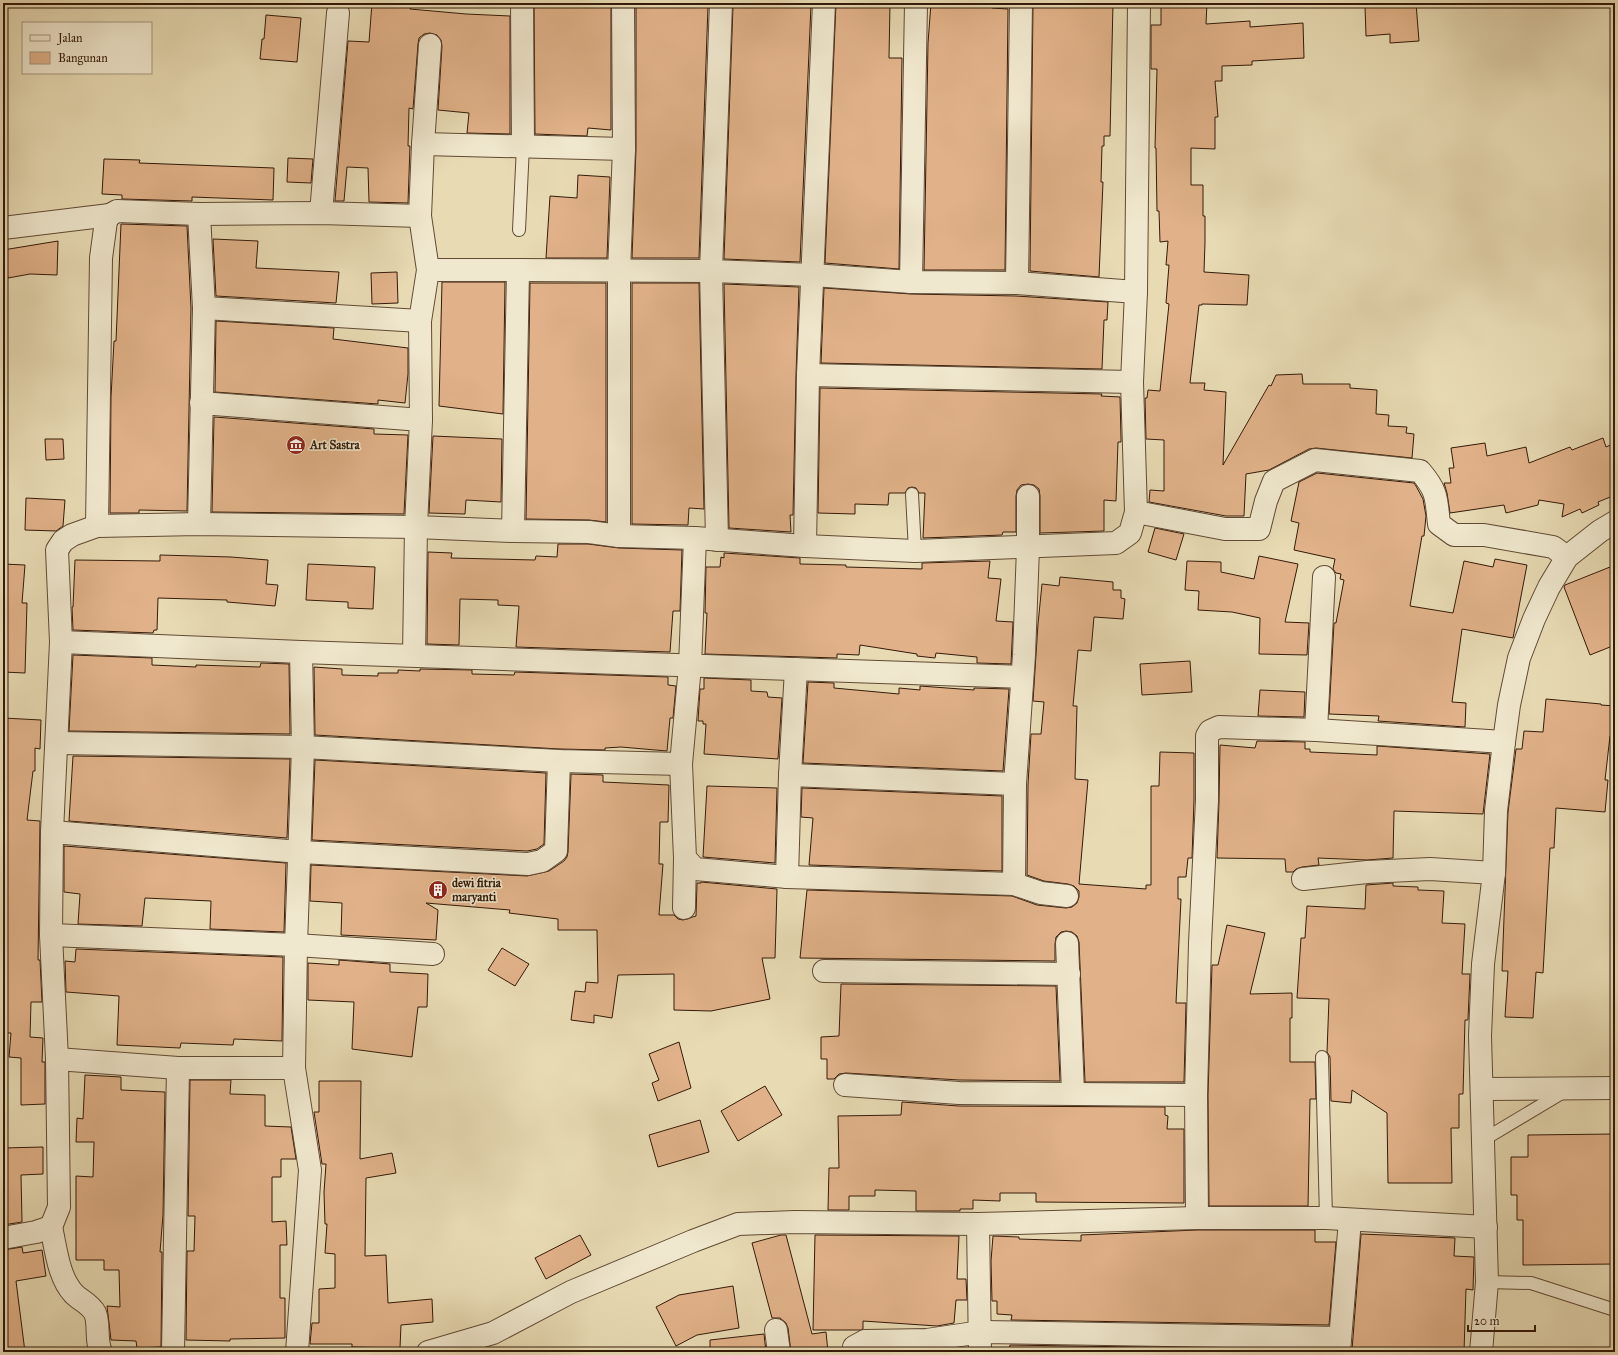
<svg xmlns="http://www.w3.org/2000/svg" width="1618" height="1355" font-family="'IM FELL Great Primer',serif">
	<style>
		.building { fill: #e1b289; stroke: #341a09 }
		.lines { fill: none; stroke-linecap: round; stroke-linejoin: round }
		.service-casing { stroke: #614a34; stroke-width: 14 }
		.minor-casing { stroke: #614a34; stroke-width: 24 }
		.tertiary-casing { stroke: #614a34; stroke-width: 24 }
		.service { stroke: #f0e8ce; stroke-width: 12 }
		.minor { stroke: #f0e8ce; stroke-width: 22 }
		.tertiary { stroke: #f0e8ce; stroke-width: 22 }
		.labels { text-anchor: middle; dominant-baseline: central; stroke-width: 3; stroke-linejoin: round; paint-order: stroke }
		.poi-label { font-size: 12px; font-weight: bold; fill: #341a09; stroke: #f0e8ce; text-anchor: start }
	</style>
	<rect width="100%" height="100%" fill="#e8dbb4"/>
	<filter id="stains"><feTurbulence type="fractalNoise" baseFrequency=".005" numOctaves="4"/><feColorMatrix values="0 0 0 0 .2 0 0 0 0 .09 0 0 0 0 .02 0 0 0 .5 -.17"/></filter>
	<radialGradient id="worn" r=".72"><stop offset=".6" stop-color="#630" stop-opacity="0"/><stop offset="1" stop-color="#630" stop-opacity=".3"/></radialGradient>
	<g class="building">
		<polygon points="372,3 411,5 410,9 466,14 510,16 510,134 467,133 469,113 438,110 442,46 441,40 437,35 430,33 424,34 419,38 418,44 413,109 409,108 408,146 410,146 408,203 369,202 368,168 347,167 344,201 335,201 348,41 369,42"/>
		<polygon points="534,3 611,3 611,130 588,128 587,136 535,134"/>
		<polygon points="636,3 703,3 703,6 708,6 699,258 632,258 636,149"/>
		<polygon points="761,3 793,3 793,5 811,5 800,262 724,259 733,6 761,6"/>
		<polygon points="836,3 890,3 889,58 902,58 899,269 825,263"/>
		<polygon points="931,3 992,3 992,8 1008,9 1005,270 924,270 928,43"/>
		<polygon points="1033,3 1113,3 1110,136 1104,136 1104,146 1102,146 1101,182 1103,182 1099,277 1030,271"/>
		<polygon points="1161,3 1207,3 1206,24 1250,21 1250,27 1303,23 1304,58 1252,61 1252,65 1222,66 1222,81 1215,81 1218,117 1215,117 1215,149 1191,148 1191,185 1203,185 1203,216 1205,216 1205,242 1204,272 1249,275 1247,305 1202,304 1202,305 1199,305 1190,383 1205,383 1204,390 1226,392 1223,465 1269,385 1271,386 1276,375 1302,374 1303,384 1350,384 1350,388 1377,390 1376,414 1389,415 1388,426 1407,427 1406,433 1414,434 1412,458 1316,448 1309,449 1269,470 1246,474 1244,516 1226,516 1149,502 1150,490 1164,491 1164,440 1146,439 1145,398 1147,398 1148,390 1160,391 1169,304 1166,303 1169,265 1166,265 1168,241 1160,242 1159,211 1157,211 1156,148 1155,148 1157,69 1151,69 1151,25 1161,25"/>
		<polygon points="1388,3 1416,3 1419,41 1390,43 1390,34 1366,36 1365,6 1388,5"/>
		<polygon points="266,15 301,18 297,62 260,59 262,39 264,39"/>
		<polygon points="288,158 313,159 311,183 287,182"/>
		<polygon points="104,159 140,160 139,163 274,168 273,200 192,197 192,201 122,199 122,195 102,194"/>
		<polygon points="578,175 610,177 607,258 546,258 550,196 577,198"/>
		<polygon points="121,224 187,226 191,308 187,511 139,510 139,513 110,513 111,397 114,341 116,341"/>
		<polygon points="213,239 258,241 256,268 339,272 336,303 216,296"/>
		<polygon points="58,241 57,275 30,274 8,278 3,250"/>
		<polygon points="397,272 398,303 372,304 371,273"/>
		<polygon points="442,282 505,282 503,414 439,406"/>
		<polygon points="530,283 606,283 606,522 589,520 526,519"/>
		<polygon points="632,283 699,283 704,509 689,508 688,525 632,524"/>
		<polygon points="724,284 799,287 796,375 793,515 790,515 791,532 729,528"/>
		<polygon points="824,288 911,294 1016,296 1108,302 1107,320 1104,320 1102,369 821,363"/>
		<polygon points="216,321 334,328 333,339 408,348 408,374 405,403 378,400 378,404 215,392"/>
		<polygon points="820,388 1102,394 1101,396 1120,397 1121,438 1121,442 1118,442 1116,501 1104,500 1104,531 1040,533 1040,496 1039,489 1034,485 1028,484 1021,485 1017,490 1016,496 1016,532 1003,532 1002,535 923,538 925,493 919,493 916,488 912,487 908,488 905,493 889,493 888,505 855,504 855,514 818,513"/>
		<polygon points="214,417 374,429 374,434 408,435 404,514 212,512"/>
		<polygon points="433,436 502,439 501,502 466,500 465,514 429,513"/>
		<polygon points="1603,438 1606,447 1615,443 1615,495 1598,502 1599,505 1582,513 1580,509 1562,517 1564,504 1539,500 1538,505 1506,513 1504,505 1450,513 1447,493 1444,483 1451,483 1449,468 1454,468 1451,448 1485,443 1487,456 1526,447 1529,463 1570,447 1572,450"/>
		<polygon points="45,439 63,439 64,459 46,460"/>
		<polygon points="1317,473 1414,483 1416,486 1423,499 1426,516 1424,536 1422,536 1410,606 1453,613 1464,561 1493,567 1495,559 1527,565 1513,638 1462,629 1452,702 1466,703 1465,727 1378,721 1379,716 1329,714 1334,623 1336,623 1344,580 1340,579 1341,574 1336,573 1333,569 1335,559 1294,550 1299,523 1291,521 1299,482"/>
		<polygon points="26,498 65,500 63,526 56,531 25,530"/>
		<polygon points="1155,528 1184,534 1176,560 1148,552"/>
		<polygon points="558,544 588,544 619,548 682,550 680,611 673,611 670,652 516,647 519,606 498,605 498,600 460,599 459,645 427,644 428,552 452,553 451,558 535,560 536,556 557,557"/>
		<polygon points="724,553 800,558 800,564 846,565 846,567 922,569 922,563 990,561 988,578 1001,579 996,621 1013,622 1011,664 977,663 977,657 936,653 935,658 917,656 917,654 860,645 859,655 837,654 837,658 705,654 707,613 705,613 706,567 720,567 721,557 724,558"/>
		<polygon points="160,555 231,557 268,560 266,584 278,585 275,606 227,602 227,600 158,598 157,630 154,630 153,633 73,630 72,607 73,607 75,560 160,561"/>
		<polygon points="1259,556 1298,564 1285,622 1309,623 1307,655 1259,654 1260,618 1232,612 1198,610 1199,591 1185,590 1187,561 1221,562 1221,572 1254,579"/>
		<polygon points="3,564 25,565 22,603 27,603 25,673 3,672"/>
		<polygon points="308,564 375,567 373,609 348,608 348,602 306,600"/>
		<polygon points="1615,565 1615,645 1590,655 1564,587 1565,585"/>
		<polygon points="1060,577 1113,582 1113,590 1121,590 1121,598 1125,599 1123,619 1094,617 1091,651 1078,650 1073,706 1077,706 1075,779 1088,780 1079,884 1146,889 1146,885 1151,885 1151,786 1159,786 1160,752 1194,753 1194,800 1192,858 1188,858 1186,877 1178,877 1178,899 1181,899 1176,1003 1186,1003 1184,1082 1085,1082 1079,942 1077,936 1072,932 1066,931 1061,932 1056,937 1055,944 1055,961 800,958 807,890 1012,896 1037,905 1066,908 1072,907 1077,903 1079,897 1079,891 1074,886 1068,884 1044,881 1027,875 1028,784 1031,734 1041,734 1044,702 1033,701 1038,624 1042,584 1059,586"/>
		<polygon points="73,655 152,658 152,665 196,667 196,665 260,667 261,663 289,664 290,734 69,731"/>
		<polygon points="1190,661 1192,692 1142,695 1140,664"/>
		<polygon points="314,667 342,669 342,675 378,676 378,673 398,673 398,670 420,671 420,669 472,670 472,674 514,675 515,672 668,677 668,685 676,686 673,718 670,718 667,751 621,747 605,748 605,750 560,749 315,735"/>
		<polygon points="704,678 751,680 751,691 767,692 768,697 782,698 778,759 704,754 706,724 703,724 703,721 698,721 700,689 704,689"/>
		<polygon points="808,682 834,683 834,688 899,694 899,688 920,690 920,686 974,690 974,688 1009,689 1003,771 803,763"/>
		<polygon points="1260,690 1305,692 1304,717 1258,716"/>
		<polygon points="1546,699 1601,704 1601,705 1615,706 1615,736 1610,736 1605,780 1608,780 1605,812 1556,808 1554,848 1550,848 1543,973 1536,972 1533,1018 1505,1017 1508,971 1502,971 1508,812 1516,749 1522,749 1524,731 1543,732"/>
		<polygon points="3,718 41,720 40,749 35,748 35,771 33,771 27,820 40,821 38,960 40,960 42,1002 31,1002 30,1037 43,1038 42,1062 45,1062 45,1104 21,1105 21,1058 9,1057 11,1033 3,1033"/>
		<polygon points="1257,741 1305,742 1305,749 1310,749 1310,752 1377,755 1377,746 1490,754 1483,814 1394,811 1393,858 1367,860 1318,858 1319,865 1302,867 1296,869 1293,872 1286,872 1285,859 1217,858 1219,801 1220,745 1255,748"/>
		<polygon points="73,756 290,759 287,838 69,821"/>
		<polygon points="315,760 546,773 544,844 537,849 527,851 312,840"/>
		<polygon points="571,774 603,775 603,782 669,785 668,822 660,822 659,864 663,864 659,915 674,915 678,919 683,920 696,916 697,883 701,883 701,882 777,889 775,958 762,958 770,999 711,1011 674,1010 674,974 618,975 612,1018 594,1015 594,1023 571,1020 575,991 585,992 586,982 598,983 597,930 558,930 558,919 509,913 510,910 426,903 438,910 436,940 341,935 342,903 310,901 311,865 527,876 549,871 564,861 567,857 568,852"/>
		<polygon points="707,786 777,788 775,863 703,857"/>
		<polygon points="802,788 1002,796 1002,871 809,865 813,818 801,817"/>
		<polygon points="64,846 286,863 284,932 210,929 211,901 145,898 142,926 78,924 80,894 64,892"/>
		<polygon points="1393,883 1393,886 1418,887 1418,890 1444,891 1442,923 1465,924 1462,974 1470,974 1468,1020 1465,1020 1463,1094 1459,1094 1459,1128 1451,1128 1452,1183 1388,1183 1387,1113 1352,1090 1351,1103 1331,1101 1330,1057 1327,1052 1329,999 1297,998 1301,938 1305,938 1307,906 1365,909 1366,885"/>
		<polygon points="1227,925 1265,933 1250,994 1292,993 1292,1018 1290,1018 1290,1062 1315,1062 1316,1099 1310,1099 1308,1206 1209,1206 1208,1095 1212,965 1218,965"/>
		<polygon points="502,948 529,964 515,986 488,970"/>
		<polygon points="76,949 283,957 282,1041 234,1039 233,1045 181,1043 180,1048 117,1045 119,996 66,992 65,961 75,962"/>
		<polygon points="339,960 390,964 390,972 428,974 427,1007 418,1007 412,1057 352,1049 354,1002 308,1000 308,963 339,965"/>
		<polygon points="841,984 1056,986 1060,1081 959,1080 846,1073 839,1074 834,1079 827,1079 827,1059 821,1059 821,1037 839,1036"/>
		<polygon points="679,1042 691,1088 658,1101 652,1083 659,1080 649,1054"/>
		<polygon points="85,1075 121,1077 121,1090 165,1092 163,1215 160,1252 162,1252 161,1347 137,1348 136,1341 111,1340 107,1306 120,1307 119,1270 104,1270 104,1260 76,1260 76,1176 93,1177 94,1142 76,1142 77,1118 83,1119"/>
		<polygon points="190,1080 231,1080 230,1094 265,1095 265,1126 291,1127 296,1159 281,1159 281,1177 272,1177 272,1222 286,1221 287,1245 280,1245 280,1298 285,1298 285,1338 230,1339 230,1341 186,1340 187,1251 194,1251 195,1216 188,1216"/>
		<polygon points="319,1081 361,1081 360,1159 392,1153 396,1173 366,1178 365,1256 386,1255 388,1303 432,1299 433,1322 401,1325 400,1348 352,1347 352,1344 310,1344 312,1323 319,1323 319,1289 335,1288 335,1254 325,1253 327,1224 325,1224 324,1192 326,1164 322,1164 314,1112 319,1112"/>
		<polygon points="765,1086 782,1115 738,1141 721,1111"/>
		<polygon points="902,1102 959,1106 1165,1107 1165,1115 1168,1116 1167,1129 1184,1129 1184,1203 1036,1202 1036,1193 1000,1193 1000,1201 973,1200 973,1209 960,1209 960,1211 916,1211 916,1191 875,1190 875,1196 849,1196 849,1210 828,1210 829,1168 839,1168 838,1116 901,1115"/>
		<polygon points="700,1120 709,1152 658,1167 649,1135"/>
		<polygon points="1615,1134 1615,1264 1523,1265 1523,1220 1517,1220 1517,1195 1511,1195 1511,1157 1528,1157 1528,1135"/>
		<polygon points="43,1147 43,1174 21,1175 22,1222 3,1225 3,1148"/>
		<polygon points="1197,1230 1315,1230 1315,1242 1336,1242 1329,1325 1011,1320 1012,1315 997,1314 997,1301 992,1301 991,1261 993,1236 1019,1237 1019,1239 1081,1241 1081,1235"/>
		<polygon points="1361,1234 1455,1238 1454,1256 1474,1257 1473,1290 1466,1289 1464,1352 1376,1352 1352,1350"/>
		<polygon points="580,1235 591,1255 546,1279 535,1258"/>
		<polygon points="781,1235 786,1235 812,1334 826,1332 828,1352 791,1352 788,1328 786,1323 780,1318 772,1318 752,1243"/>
		<polygon points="815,1235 959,1236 957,1279 966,1279 967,1300 956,1300 954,1323 937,1326 863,1321 863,1329 861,1330 813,1330"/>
		<polygon points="22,1247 23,1253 42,1250 46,1276 16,1281 25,1352 3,1352 3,1250"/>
		<polygon points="733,1286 739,1328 697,1335 676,1346 656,1307 679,1295"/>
		<polygon points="764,1334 766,1352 710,1352 710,1340"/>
		<polygon points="1010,1345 1323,1350 1323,1352 1009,1352"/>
	</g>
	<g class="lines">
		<g class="service-casing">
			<g id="service">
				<polyline points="519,230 523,146"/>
				<polyline points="912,494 915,551"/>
				<polyline points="1322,1057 1326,1218"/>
				<polyline points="1483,1140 1565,1091"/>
				<polyline points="1487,1282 1531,1283 1615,1310"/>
			</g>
		</g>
		<g class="minor-casing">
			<g id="minor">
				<polyline points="522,3 523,146"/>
				<polyline points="623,3 624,149"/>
				<polyline points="423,144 624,149 619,271 619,536"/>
				<polyline points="321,213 338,13"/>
				<polyline points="420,216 423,144 430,45"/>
				<polyline points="3,228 110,215"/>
				<polyline points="428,270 518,270 513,531"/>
				<polyline points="518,270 711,271 813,275 911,282 1017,283 1136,292"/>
				<polyline points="911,282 916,3"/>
				<polyline points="1017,283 1021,3"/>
				<polyline points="204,308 420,321"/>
				<polyline points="808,375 1132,382"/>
				<polyline points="201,403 421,420"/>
				<path d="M1136,512L1225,529H1259L1266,501L1274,481L1315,460L1420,471C1438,492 1436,498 1439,524L1454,535H1484L1553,547L1567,557"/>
				<polyline points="199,524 204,308 199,214"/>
				<polyline points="97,526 101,258 106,221 110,215 117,211 199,214 321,213 420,216 428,270 420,321 421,420 416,527 414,655"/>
				<polyline points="695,538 690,666 681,764 685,858 695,869 787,877 1014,884 1015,784 1024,655 1028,548 1028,496"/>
				<polyline points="717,540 711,271 721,3"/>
				<polyline points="805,546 808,375 824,3"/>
				<polyline points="61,642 301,652 1022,677"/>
				<polyline points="1316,730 1324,577"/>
				<polyline points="57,743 303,747 559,761 681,764"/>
				<polyline points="790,775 1015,784"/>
				<polyline points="52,832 300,852 528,864 542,861 556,851 559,761"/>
				<polyline points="787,877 790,775 796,669"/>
				<polyline points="1303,879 1367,872 1430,869 1494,873"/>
				<polyline points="1014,884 1041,893 1067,896"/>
				<polyline points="684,908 685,858"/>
				<polyline points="51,935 296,945 433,954"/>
				<polyline points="1067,943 1073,1093"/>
				<polyline points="824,971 1069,974"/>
				<polyline points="57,1059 178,1068 294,1068 310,1170 297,1352"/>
				<polyline points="294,1068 296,945 303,747 301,652"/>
				<polyline points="845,1085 959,1093 1196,1095"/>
				<polyline points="1482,1089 1615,1088"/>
				<polyline points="1197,1218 1196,1095 1200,943 1207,800 1207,736 1210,731 1219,727 1316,730 1504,742"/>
				<polyline points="978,1224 980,1352"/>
				<path d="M51,1227C56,1248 58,1277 74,1294C80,1300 90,1304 95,1313C100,1325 95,1339 101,1352"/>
				<polyline points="3,1238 36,1232 51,1227 59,1207 57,1059 51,935 52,832 61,642 57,550 63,541 72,535 97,526 199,524 416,527 513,531 589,532 619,536 695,538 805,546 915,551 1116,543 1130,533 1136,512 1132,382 1136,292 1139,3"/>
				<polyline points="776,1330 779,1352"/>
				<polyline points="173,1352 178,1068"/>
				<polyline points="428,1352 493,1333 571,1292 693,1241 738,1224 795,1222 978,1224 1197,1218 1326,1218 1486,1227"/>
				<polyline points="855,1352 854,1347 865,1341 927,1340 981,1332 1340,1338"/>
				<polyline points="1339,1352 1350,1220"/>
			</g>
		</g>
		<g class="tertiary-casing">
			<polyline id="tertiary" points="1481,1352 1487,1282 1480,1036 1483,964 1494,873 1496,811 1504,742 1509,705 1519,658 1534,619 1549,587 1567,557 1600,531 1615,522"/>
		</g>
		<use href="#service" class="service"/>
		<use href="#minor" class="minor"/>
		<use href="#tertiary" class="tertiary"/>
	</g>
	<defs>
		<g id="museum-disc" transform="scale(1)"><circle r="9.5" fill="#8f2418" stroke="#f0e8ce"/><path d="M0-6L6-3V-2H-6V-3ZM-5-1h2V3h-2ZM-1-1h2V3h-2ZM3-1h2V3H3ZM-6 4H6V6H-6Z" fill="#fff"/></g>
		<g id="building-disc" transform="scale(1)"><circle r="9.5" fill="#8f2418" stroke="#f0e8ce"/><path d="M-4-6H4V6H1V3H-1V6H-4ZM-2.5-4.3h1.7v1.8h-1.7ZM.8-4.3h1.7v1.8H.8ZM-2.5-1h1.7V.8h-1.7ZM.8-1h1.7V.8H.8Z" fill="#fff"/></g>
	</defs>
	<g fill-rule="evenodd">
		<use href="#museum-disc" x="296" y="445"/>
		<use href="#building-disc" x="438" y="890"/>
	</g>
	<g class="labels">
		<g class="poi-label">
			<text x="310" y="445">Art Sastra</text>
			<text x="452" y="883">dewi fitria<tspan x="452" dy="14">maryanti</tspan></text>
		</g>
	</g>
	<rect width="1618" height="1355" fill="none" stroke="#e8dbb4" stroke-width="16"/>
	<rect x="4" y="4" width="1610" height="1347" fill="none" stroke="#341a09" stroke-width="2"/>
	<rect x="8" y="8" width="1602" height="1339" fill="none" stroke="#341a09"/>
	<rect x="22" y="22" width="130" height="52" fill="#f0e8ce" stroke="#a5967f"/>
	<rect x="30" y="35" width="20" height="6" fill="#f0e8ce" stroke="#a5967f"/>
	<text x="58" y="42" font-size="12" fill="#341a09">Jalan</text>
	<rect x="30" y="52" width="20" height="12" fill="#e1b289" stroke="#a5967f"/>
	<text x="58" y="62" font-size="12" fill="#341a09">Bangunan</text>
	<path d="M1468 1325v6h67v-6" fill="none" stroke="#341a09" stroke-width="2"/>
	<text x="1474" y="1325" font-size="12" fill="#341a09" stroke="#f0e8ce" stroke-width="3" paint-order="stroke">20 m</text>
	<rect width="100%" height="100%" filter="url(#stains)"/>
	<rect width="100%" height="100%" fill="url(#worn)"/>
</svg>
